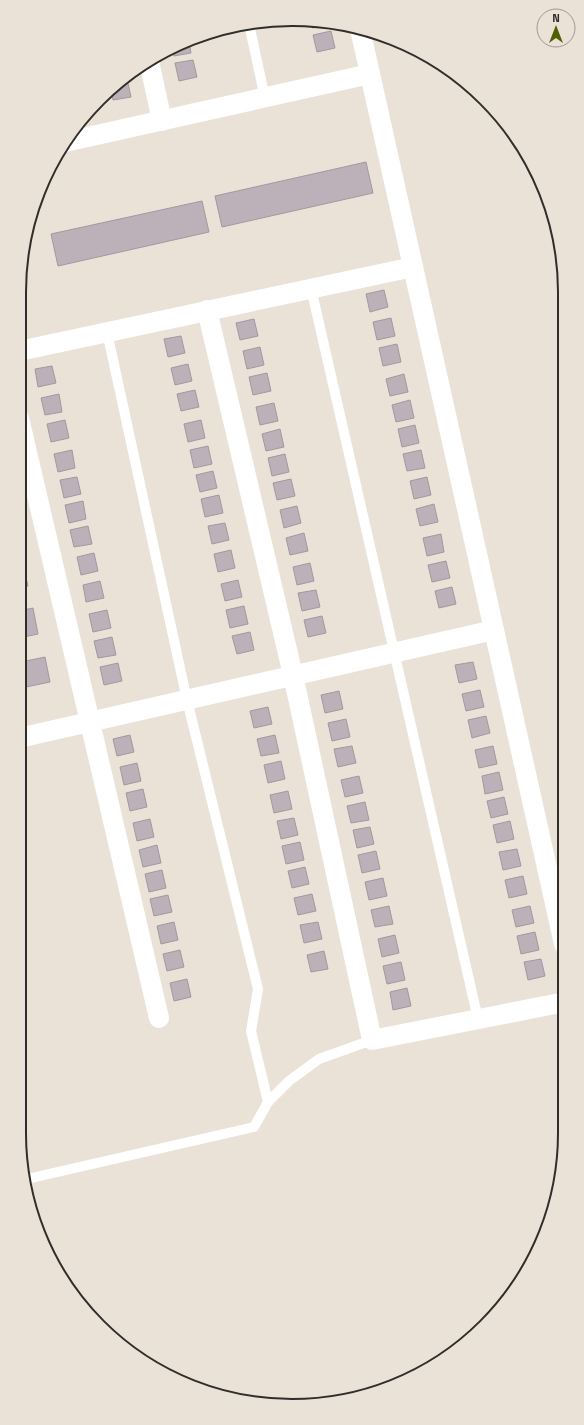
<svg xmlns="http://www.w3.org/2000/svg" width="584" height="1425" font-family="'Titillium Web',sans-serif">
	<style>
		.building { fill: #bcb1b9; stroke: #a398a0 }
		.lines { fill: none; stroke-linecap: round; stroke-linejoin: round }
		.service { stroke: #fff; stroke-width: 10 }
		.minor { stroke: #fff; stroke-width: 20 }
		.rim { fill: none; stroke: #312e2a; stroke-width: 2 }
	</style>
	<rect width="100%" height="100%" fill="#eae1d7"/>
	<g class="building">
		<polygon points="310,21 327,21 329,24 312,28"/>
		<polygon points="331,31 335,48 317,52 313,35"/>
		<polygon points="189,41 191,53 174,56 172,47"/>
		<polygon points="193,60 197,77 179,81 175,63"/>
		<polygon points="127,79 131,97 113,100 111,90 120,80"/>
		<polygon points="366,162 373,193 222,227 215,196"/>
		<polygon points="202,201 209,232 58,266 51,234"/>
		<polygon points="384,290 388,307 370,312 366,294"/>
		<polygon points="391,318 395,336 377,340 373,322"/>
		<polygon points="254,319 258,336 240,340 236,323"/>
		<polygon points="181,336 185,353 168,357 164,339"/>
		<polygon points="397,344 401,362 383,366 379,348"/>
		<polygon points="260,347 264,365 247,369 243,351"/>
		<polygon points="188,364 192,381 175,385 171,368"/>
		<polygon points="52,366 56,383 38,387 35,369"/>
		<polygon points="267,373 271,391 253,395 249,377"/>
		<polygon points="404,374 408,392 390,396 386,379"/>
		<polygon points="195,390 199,407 181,411 177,394"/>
		<polygon points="59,394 62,412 45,415 41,398"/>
		<polygon points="410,400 414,418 396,422 392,405"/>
		<polygon points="274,403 278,421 260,425 256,407"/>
		<polygon points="65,420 69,438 51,442 47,424"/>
		<polygon points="201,420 205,438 188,442 184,424"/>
		<polygon points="415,425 419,443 402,447 398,429"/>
		<polygon points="280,429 284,447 266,451 262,434"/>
		<polygon points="208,446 212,464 194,468 190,450"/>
		<polygon points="72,450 75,468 58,472 54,454"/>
		<polygon points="421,450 425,468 407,471 403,454"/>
		<polygon points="285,454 289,472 272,476 268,458"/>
		<polygon points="213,471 217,488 200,492 196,475"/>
		<polygon points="77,477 81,494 64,498 60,480"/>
		<polygon points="427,477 431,495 414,499 410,481"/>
		<polygon points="291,479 295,496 277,500 273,483"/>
		<polygon points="219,495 223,513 205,517 201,499"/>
		<polygon points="83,501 86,519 69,523 65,505"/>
		<polygon points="434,504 438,522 420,526 416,509"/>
		<polygon points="297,506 301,523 284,528 280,510"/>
		<polygon points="225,523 229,540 212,544 208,526"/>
		<polygon points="88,526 92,544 74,547 70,530"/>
		<polygon points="304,533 308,551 290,555 286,538"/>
		<polygon points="441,534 444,552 427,556 423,538"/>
		<polygon points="231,550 235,568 218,572 214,554"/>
		<polygon points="94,553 98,571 81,575 77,557"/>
		<polygon points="22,560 28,586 19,587 19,561"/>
		<polygon points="446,561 450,578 432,582 428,565"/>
		<polygon points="310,563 314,581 297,585 293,567"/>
		<polygon points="238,580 242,597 225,601 221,584"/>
		<polygon points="100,581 104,598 86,602 83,585"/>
		<polygon points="452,587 456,604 439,608 435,591"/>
		<polygon points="316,590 320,607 302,611 298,593"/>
		<polygon points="244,606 248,624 230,628 226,610"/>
		<polygon points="33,608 38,634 19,638 19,611"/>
		<polygon points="107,610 111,628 93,632 89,614"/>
		<polygon points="322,616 326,633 308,637 304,620"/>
		<polygon points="250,632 254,650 237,654 232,636"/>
		<polygon points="112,637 116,655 98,658 94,641"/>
		<polygon points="45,657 50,682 26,687 21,662"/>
		<polygon points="473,662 477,679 459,683 455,665"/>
		<polygon points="118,663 122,681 104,685 100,667"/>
		<polygon points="480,690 484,707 466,711 462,694"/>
		<polygon points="339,691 343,709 325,713 321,695"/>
		<polygon points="268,707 272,724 254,728 250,711"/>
		<polygon points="486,716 490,733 472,738 468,720"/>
		<polygon points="346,719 350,737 332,741 328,723"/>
		<polygon points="130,735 134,752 117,756 113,739"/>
		<polygon points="275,735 279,753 261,756 257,739"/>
		<polygon points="352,746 356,763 338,767 334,749"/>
		<polygon points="493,746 497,764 479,768 475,750"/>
		<polygon points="281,761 285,779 268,783 264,765"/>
		<polygon points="137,763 141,781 124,785 120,767"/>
		<polygon points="499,772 503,790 485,794 482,776"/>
		<polygon points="359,776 363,793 345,797 341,780"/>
		<polygon points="143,789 147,807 130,811 126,793"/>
		<polygon points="288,791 292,809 274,813 270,795"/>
		<polygon points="504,797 508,814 491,818 487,801"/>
		<polygon points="365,802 369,820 351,823 347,806"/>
		<polygon points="294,818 298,835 281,839 277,821"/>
		<polygon points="150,819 154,837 137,841 133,823"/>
		<polygon points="510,821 514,839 497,843 493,825"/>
		<polygon points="370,827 374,844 357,848 353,830"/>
		<polygon points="300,842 304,860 286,864 282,846"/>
		<polygon points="157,845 161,863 143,867 139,850"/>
		<polygon points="517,849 521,866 503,870 499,852"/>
		<polygon points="376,851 380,869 362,873 358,855"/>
		<polygon points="305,867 309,884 292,888 288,871"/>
		<polygon points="162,870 166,888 149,892 145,874"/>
		<polygon points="523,876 527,894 509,898 505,880"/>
		<polygon points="383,878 387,896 369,900 365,882"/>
		<polygon points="312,894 316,911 298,915 294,898"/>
		<polygon points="168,895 172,912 154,916 150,899"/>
		<polygon points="389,906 393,924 375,927 371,910"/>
		<polygon points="530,906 534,923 516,927 512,910"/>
		<polygon points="174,922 178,940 161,944 157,926"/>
		<polygon points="318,922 322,939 304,943 300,925"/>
		<polygon points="535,932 539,950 521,954 517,936"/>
		<polygon points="395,935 399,953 382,957 378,939"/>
		<polygon points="180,950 184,967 167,971 163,954"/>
		<polygon points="324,951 328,969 311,972 307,955"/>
		<polygon points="541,959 545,976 528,980 524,962"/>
		<polygon points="401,962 405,980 387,984 383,966"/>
		<polygon points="187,979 191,997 174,1001 170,983"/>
		<polygon points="407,988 411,1006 393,1010 390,992"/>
	</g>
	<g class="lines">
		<g class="service">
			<polyline points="249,24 265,98"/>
			<polyline points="311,288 478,1019"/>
			<polyline points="107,332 187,700 258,989 251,1031 268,1102"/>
			<polyline points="27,1179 254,1127 268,1102 289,1081 319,1059 372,1040"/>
		</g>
		<g class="minor">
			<polyline points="360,29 564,944"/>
			<polyline points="149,61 162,121"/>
			<polyline points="65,142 370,74"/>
			<polyline points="207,310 293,675 372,1040 565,1002"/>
			<polyline points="19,351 413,267"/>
			<polyline points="19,418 159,1018"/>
			<polyline points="19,738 494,630"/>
		</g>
	</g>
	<path d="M0 0H584V1425H0ZM292 26H292A266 266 0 0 1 558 292V1133A266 266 0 0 1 292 1399H292A266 266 0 0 1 26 1133V292A266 266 0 0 1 292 26Z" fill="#eae1d7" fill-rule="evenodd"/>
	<path class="rim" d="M292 26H292A266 266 0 0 1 558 292V1133A266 266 0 0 1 292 1399H292A266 266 0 0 1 26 1133V292A266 266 0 0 1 292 26Z"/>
	<g transform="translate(556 28)"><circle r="19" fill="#eae1d7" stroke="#a09992"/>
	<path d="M0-3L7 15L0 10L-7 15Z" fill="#515f00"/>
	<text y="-6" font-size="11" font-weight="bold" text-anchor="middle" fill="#312e2a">N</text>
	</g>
</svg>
